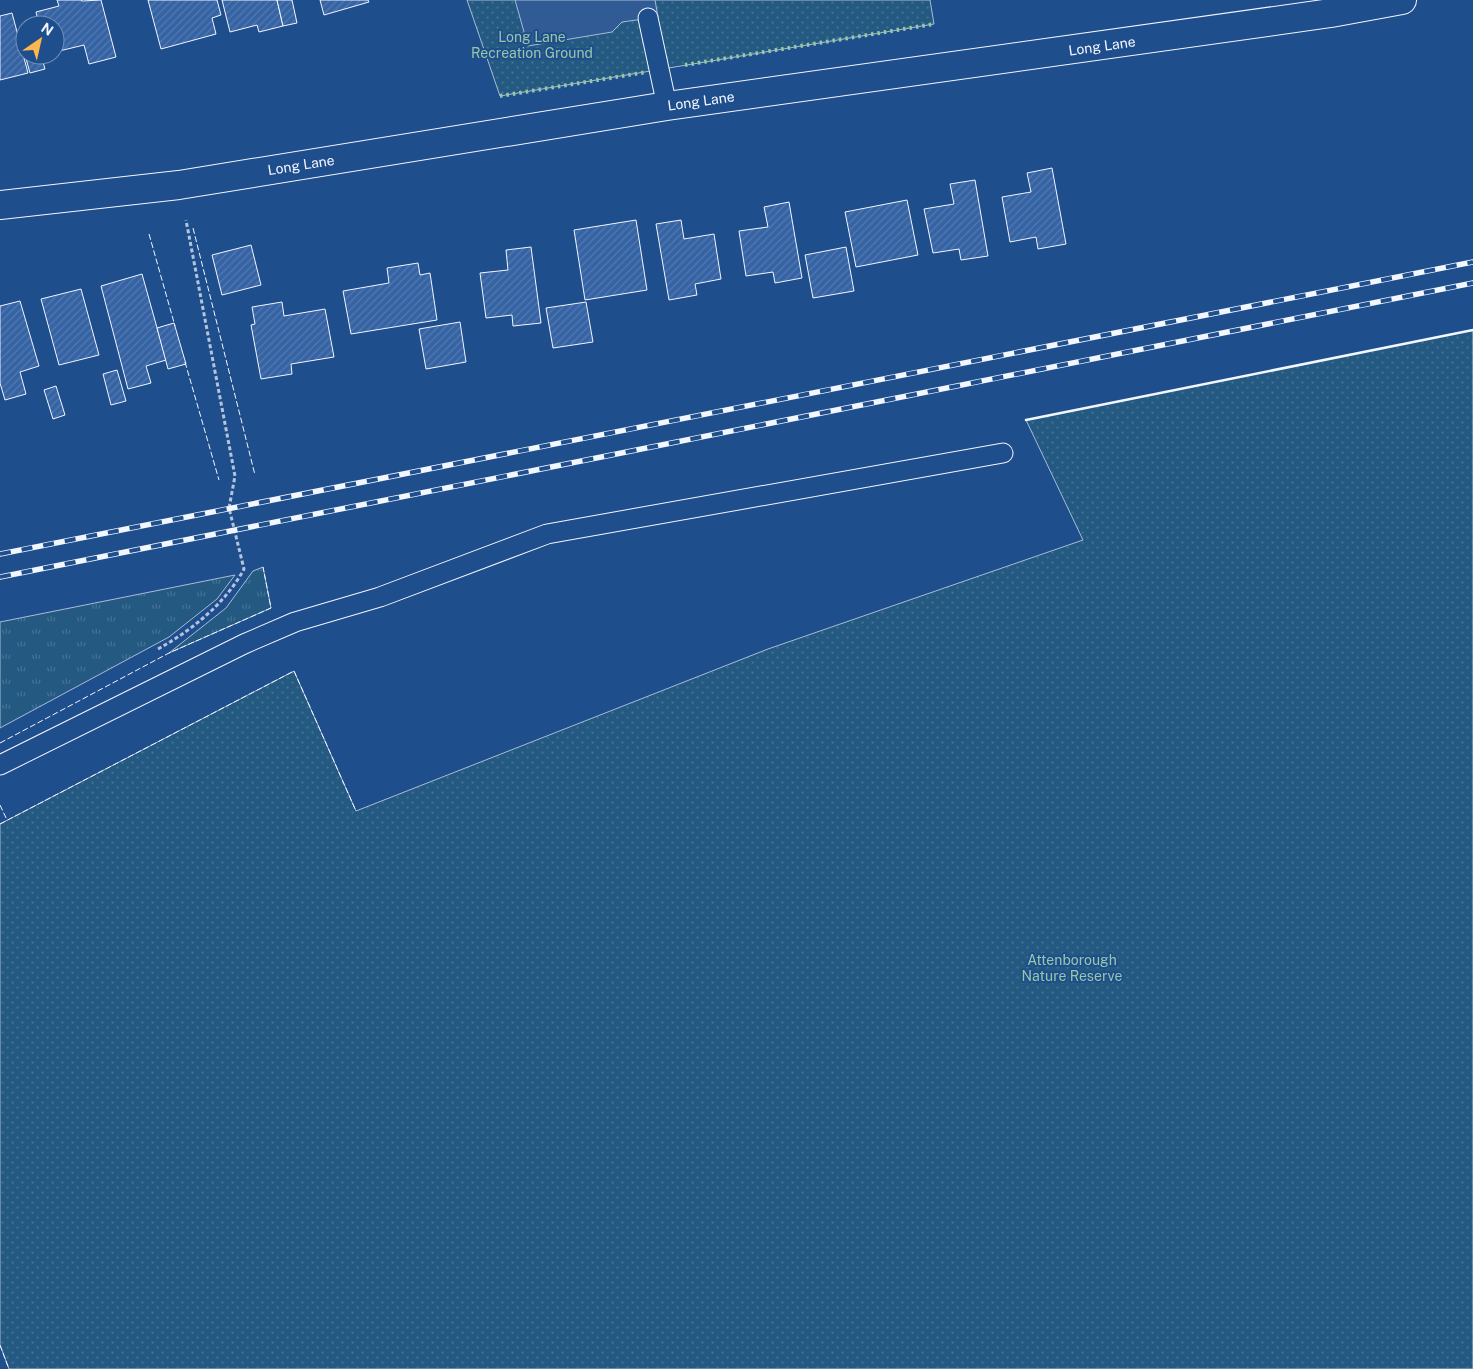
<svg xmlns="http://www.w3.org/2000/svg" width="1473" height="1369" font-family="'Public Sans',sans-serif">
	<style>
		.grass { fill: url(#grass-tufts); stroke: #a8bbd7 }
		.park { fill: url(#park-dots); stroke: #a8bbd7 }
		.parking { fill: #305b95; stroke: #a8bbd7 }
		.building { fill: url(#building-hatch); stroke: #f2f6ff }
		.lines { fill: none; stroke-linecap: round; stroke-linejoin: round }
		.service-casing { stroke: #f2f6ff; stroke-width: 21 }
		.tertiary-casing { stroke: #f2f6ff; stroke-width: 30 }
		.path { stroke: #b3c4dc; stroke-width: 3; stroke-dasharray: 4 2.5; stroke-linecap: butt }
		.service { stroke: #1f4e8c; stroke-width: 19 }
		.tertiary { stroke: #1f4e8c; stroke-width: 28 }
		.rail-casing { stroke: #f2f6ff; stroke-width: 5.5 }
		.rail { stroke: #1f4e8c; stroke-width: 4; stroke-dasharray: 11; stroke-linecap: butt }
		.hedge { stroke: #97c8a6; stroke-width: 4; stroke-dasharray: 2.5 4; stroke-linecap: butt }
		.fence { stroke: #f2f6ff; stroke-width: 1; stroke-dasharray: 6 2.5; stroke-linecap: butt }
		.wall { stroke: #f2f6ff; stroke-width: 2.5 }
		.labels { text-anchor: middle; dominant-baseline: central; stroke-width: 4; stroke-linejoin: round; paint-order: stroke }
		.park-label { font-size: 14px; fill: #97c8a6; stroke: #1f4e8c }
		.street-label { font-size: 14px; fill: #f2f6ff; stroke: #1f4e8c }
	</style>
	<defs>
		<pattern id="grass-tufts" width="24" height="20" patternUnits="userSpaceOnUse" patternTransform="scale(1.25)"><rect width="24" height="20" fill="#245a82"/><path d="M3 7l-1-3M5 7V3M7 7l1-3M15 17l-1-3M17 17v-4M19 17l1-3" fill="none" stroke="#447295"/></pattern>
		<pattern id="park-dots" width="8" height="8" patternUnits="userSpaceOnUse" patternTransform="scale(1.25)"><rect width="8" height="8" fill="#245a82"/><path d="M2 2h.1M6 6h.1" fill="none" stroke="#447295" stroke-width="1.8" stroke-linecap="round"/></pattern>
		<pattern id="building-hatch" width="6" height="6" patternUnits="userSpaceOnUse" patternTransform="scale(1.25)"><rect width="6" height="6" fill="#3563a3"/><path d="M-1 1l2-2M0 6l6-6M5 7l2-2" fill="none" stroke="#537ab1"/></pattern>
	</defs>
	<rect width="100%" height="100%" fill="#1f4e8c"/>
	<g class="grass">
		<polygon points="263,567 271,608 169,653 226,608 253,571"/>
		<polygon points="235,575 217,599 169,637 0,728 0,622"/>
	</g>
	<g class="park">
		<polygon points="467,0 930,0 934,24 500,96"/>
		<polygon points="1473,330 1473,1369 9,1369 0,1345 0,824 294,671 356,811 768,649 1083,540 1026,420"/>
	</g>
	<polygon class="parking" points="515,0 655,0 658,17 622,22 612,32 528,46"/>
	<g class="building">
		<polygon points="57,0 81,0 82,1 101,0 116,57 89,64 84,45 55,52 55,25 39,25 36,12 59,6"/>
		<polygon points="148,0 217,0 221,15 212,18 216,34 161,49"/>
		<polygon points="222,0 277,0 283,26 259,32 257,25 230,32"/>
		<polygon points="277,0 292,0 297,23 283,26"/>
		<polygon points="320,0 368,0 369,2 324,15"/>
		<polygon points="12,13 28,73 0,80 0,16"/>
		<polygon points="25,33 25,54 20,34"/>
		<polygon points="25,55 41,55 45,69 30,73"/>
		<polygon points="1052,168 1066,244 1038,249 1036,237 1010,242 1002,197 1031,192 1027,173"/>
		<polygon points="975,180 988,256 961,260 959,249 933,253 924,209 954,204 950,184"/>
		<polygon points="907,200 918,255 856,267 845,212"/>
		<polygon points="789,202 802,278 775,283 773,272 746,276 739,231 768,227 764,207"/>
		<polygon points="636,220 647,290 585,300 574,230"/>
		<polygon points="681,220 684,239 714,234 721,279 695,284 697,295 669,300 656,224"/>
		<polygon points="251,245 261,285 222,295 212,255"/>
		<polygon points="531,247 541,323 513,326 512,315 486,318 480,273 508,270 506,250"/>
		<polygon points="846,247 854,291 813,298 805,255"/>
		<polygon points="418,263 420,275 430,273 437,320 351,334 343,291 389,283 387,268"/>
		<polygon points="142,274 166,360 146,366 151,383 128,389 101,286"/>
		<polygon points="81,289 99,355 59,365 41,299"/>
		<polygon points="20,301 39,366 20,372 26,394 5,400 0,383 0,306"/>
		<polygon points="282,302 284,316 325,309 334,357 291,364 292,374 261,379 251,325 255,324 252,307"/>
		<polygon points="586,302 593,342 553,348 546,308"/>
		<polygon points="460,322 466,362 426,369 419,329"/>
		<polygon points="174,323 186,364 168,369 157,328"/>
		<polygon points="117,370 126,401 111,405 103,374"/>
		<polygon points="56,386 65,415 53,419 44,390"/>
	</g>
	<g class="lines">
		<g class="service-casing">
			<g id="service">
				<polyline points="648,18 667,106"/>
				<polyline points="0,765 244,644 295,622 380,597 547,534 1003,453"/>
			</g>
		</g>
		<g class="tertiary-casing">
			<polyline id="tertiary" points="0,205 179,185 667,106 1331,13 1402,0"/>
		</g>
		<path class="path" d="M158,649C192,630 225,604 244,569L229,508L235,476L186,220"/>
		<use href="#service" class="service"/>
		<use href="#tertiary" class="tertiary"/>
		<g class="rail-casing">
			<g id="rail">
				<polyline points="0,554 1473,262"/>
				<polyline points="0,577 1473,283"/>
			</g>
		</g>
		<use href="#rail" class="rail"/>
		<g class="hedge">
			<polyline points="685,65 934,24"/>
			<polyline points="500,96 647,72"/>
		</g>
		<g class="fence">
			<polyline points="193,228 255,475"/>
			<polyline points="149,234 175,326"/>
			<polyline points="185,362 219,480"/>
			<polyline points="0,743 169,653 271,608 263,567"/>
			<polyline points="0,805 7,820"/>
			<polyline points="0,824 294,671 356,811"/>
			<polyline points="0,1345 9,1369"/>
		</g>
		<polyline class="wall" points="1026,420 1473,330"/>
	</g>
	<g class="labels">
		<g class="park-label">
			<text x="532" y="37">Long Lane<tspan x="532" dy="16">Recreation Ground</tspan></text>
			<text x="1072" y="960">Attenborough<tspan x="1072" dy="16">Nature Reserve</tspan></text>
		</g>
		<g class="street-label">
			<text transform="translate(1102 46) rotate(-8)">Long Lane</text>
			<text transform="translate(701 101) rotate(-8)">Long Lane</text>
			<text transform="translate(301 165) rotate(-9)">Long Lane</text>
		</g>
	</g>
	<g transform="translate(40 40) rotate(34)"><circle r="24" fill="#1f4e8c" stroke="#7391ba"/>
	<path d="M0-4L9 19L0 12L-9 19Z" fill="#ffb74d"/>
	<text y="-8" font-size="14" font-weight="bold" text-anchor="middle" fill="#f2f6ff">N</text>
	</g>
</svg>
